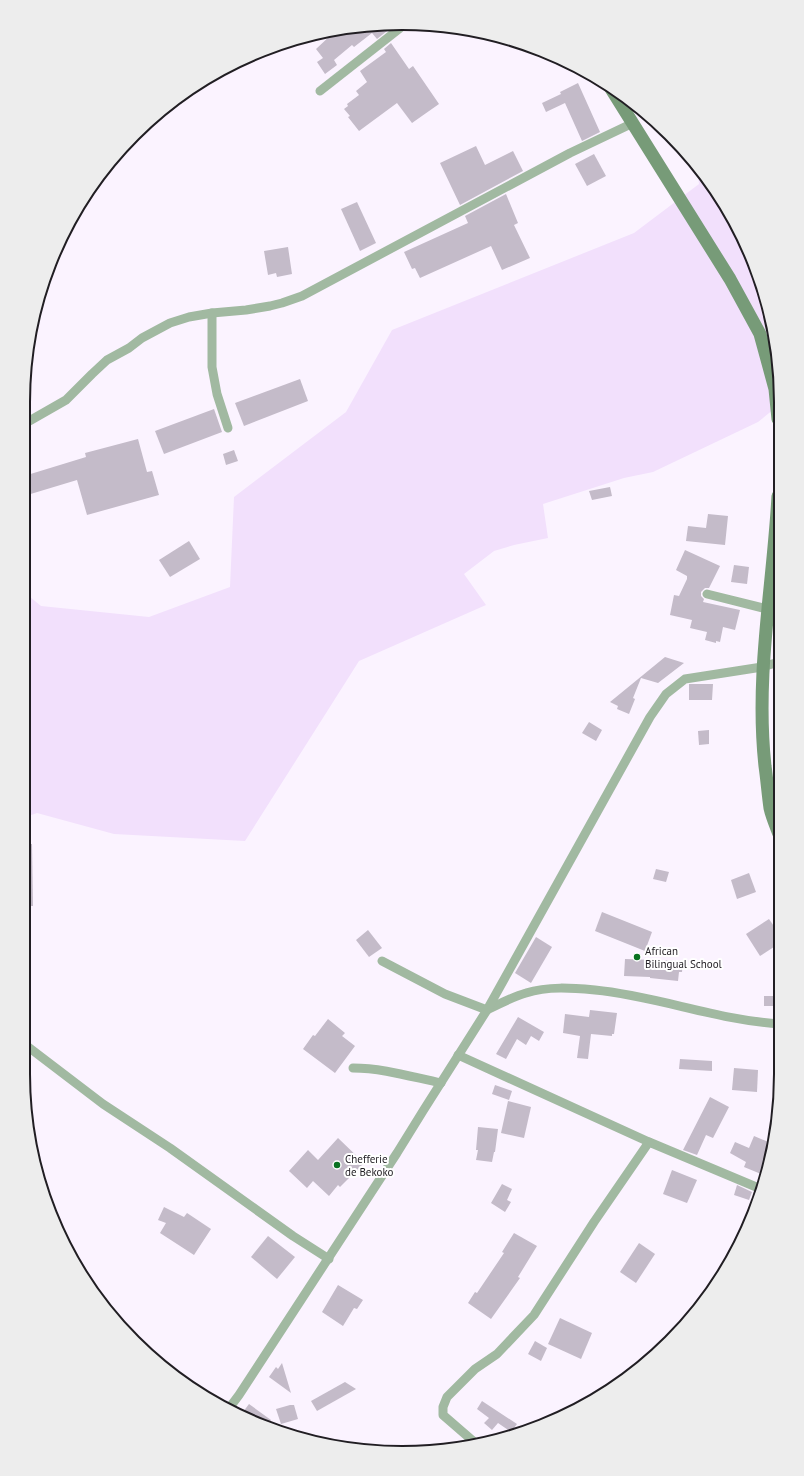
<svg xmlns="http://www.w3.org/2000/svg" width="804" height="1476" font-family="'PT Sans',sans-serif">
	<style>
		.green { fill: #f2e0fc }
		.building { fill: #c4bbc9 }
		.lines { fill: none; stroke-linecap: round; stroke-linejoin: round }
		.minor { stroke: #a1b9a1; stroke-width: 9 }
		.secondary { stroke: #779b78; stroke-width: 13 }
		.poi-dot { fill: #097121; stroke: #fff; stroke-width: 1.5 }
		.labels { text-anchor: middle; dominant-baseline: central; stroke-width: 4; stroke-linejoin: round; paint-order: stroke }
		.poi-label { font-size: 11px; fill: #211e23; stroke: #fff; text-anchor: start }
		.rim { fill: none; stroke: #211e23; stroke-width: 2 }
	</style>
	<rect width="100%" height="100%" fill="#fbf3ff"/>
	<polygon class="green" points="697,168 717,191 761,280 778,353 778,408 774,409 758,422 653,472 624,478 543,504 548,538 514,545 494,551 464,574 486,605 359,661 245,841 114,834 37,813 23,818 24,592 41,606 149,617 230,587 234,497 346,412 392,330 634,233 699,184"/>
	<g class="building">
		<polygon points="377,24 384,24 383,25 387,31 377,39 372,33 354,47 352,45 334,60 337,65 325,74 317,62 323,58 316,49 331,35 331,34 335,31"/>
		<polygon points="391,43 409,69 413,66 439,104 412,123 397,103 359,131 348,117 350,116 344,109 348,106 347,104 359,95 356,91 367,82 360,71 386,52 384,49"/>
		<polygon points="578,83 600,132 582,141 565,103 546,112 542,103 561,94 560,92"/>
		<polygon points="476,146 485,165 513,151 523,171 460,205 440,163"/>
		<polygon points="594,154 606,176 587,186 575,164"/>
		<polygon points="506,194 518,223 514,225 530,258 502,270 491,246 420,278 415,268 412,269 404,252 468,223 465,216"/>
		<polygon points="357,202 376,243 360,251 341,209"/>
		<polygon points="288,247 292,274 277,277 276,273 268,275 264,251"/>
		<polygon points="300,379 308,401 244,426 235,403"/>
		<polygon points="214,409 222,432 164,454 155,431"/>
		<polygon points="138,439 147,472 152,471 159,495 87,515 77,480 24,496 24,476 86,457 85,453"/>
		<polygon points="234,450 238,461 226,465 223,454"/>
		<polygon points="610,487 612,496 592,500 589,491"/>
		<polygon points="708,514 728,516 725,545 686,541 688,526 706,528"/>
		<polygon points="189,541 200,559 170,577 159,560"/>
		<polygon points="685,550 720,566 709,588 705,588 701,592 701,596 704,599 703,602 740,610 735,630 723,627 720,642 716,641 716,643 705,640 707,632 690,628 692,620 670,615 674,595 679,596 687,579 687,576 676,570"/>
		<polygon points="734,565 749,567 747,584 731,582"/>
		<polygon points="665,657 684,663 658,683 641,678 633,698 635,699 629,714 617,709 618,706 610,702"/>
		<polygon points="689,684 713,684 712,700 689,700"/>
		<polygon points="589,722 602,730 596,741 582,733"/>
		<polygon points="709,730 709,744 699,745 698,731"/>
		<polygon points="23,844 32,844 33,906 23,906"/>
		<polygon points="656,869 669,872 666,882 653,879"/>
		<polygon points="749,873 756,892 737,899 731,880"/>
		<polygon points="602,912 652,932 645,951 595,931"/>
		<polygon points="769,919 780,935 780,943 760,956 746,934"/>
		<polygon points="368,930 382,948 369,957 356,940"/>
		<polygon points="536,937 552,947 531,983 515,973"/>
		<polygon points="625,959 683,961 682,972 679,972 678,981 650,978 650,977 624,976"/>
		<rect x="764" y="996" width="13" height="10"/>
		<polygon points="590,1010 617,1013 614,1034 612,1034 612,1036 591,1034 588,1059 577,1058 580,1036 563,1033 565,1014 589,1017"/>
		<polygon points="518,1017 544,1032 539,1041 531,1036 526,1045 517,1039 506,1059 496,1054"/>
		<polygon points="328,1019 345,1033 342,1036 355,1046 335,1073 303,1049 313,1035 315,1036"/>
		<polygon points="680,1059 712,1061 712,1071 679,1069"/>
		<polygon points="734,1068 758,1070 757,1092 732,1090"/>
		<polygon points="495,1085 512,1091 509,1100 492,1094"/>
		<polygon points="710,1097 729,1107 713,1138 706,1135 697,1155 683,1150"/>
		<polygon points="508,1101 531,1107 524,1138 501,1133"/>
		<polygon points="478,1127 498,1129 495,1152 494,1152 492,1162 476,1160 478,1150 476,1150"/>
		<polygon points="754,1136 773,1144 771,1152 761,1174 744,1167 746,1162 730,1153 735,1142 749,1148"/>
		<polygon points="338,1138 364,1163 340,1187 338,1185 329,1196 313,1181 307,1188 289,1171 308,1150 318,1160"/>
		<polygon points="672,1170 697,1180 687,1203 663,1194"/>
		<polygon points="502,1184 512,1189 507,1200 511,1202 505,1212 491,1203"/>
		<polygon points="737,1185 752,1192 749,1200 734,1195"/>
		<polygon points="164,1207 184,1217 187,1213 211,1229 194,1255 160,1233 166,1223 158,1220"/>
		<polygon points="514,1233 537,1246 518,1277 520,1278 491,1319 468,1303 475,1292 477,1293 504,1253 502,1252"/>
		<polygon points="268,1236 295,1257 277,1279 251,1257"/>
		<polygon points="639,1243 655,1254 636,1283 620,1272"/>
		<polygon points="338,1285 363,1300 357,1309 354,1308 343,1326 322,1312"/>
		<polygon points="560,1318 592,1333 581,1359 548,1344"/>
		<polygon points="535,1341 547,1348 541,1361 528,1354"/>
		<polygon points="282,1363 291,1393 269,1377 276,1367 278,1369"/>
		<polygon points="345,1382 356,1389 317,1411 311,1401"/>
		<polygon points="482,1401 517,1424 511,1432 498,1423 492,1430 484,1423 489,1418 477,1409"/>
		<polygon points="249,1404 271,1420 268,1424 243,1412"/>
		<polygon points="290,1405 294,1405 298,1419 281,1424 276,1409"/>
	</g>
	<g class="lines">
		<g class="minor">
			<polyline points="320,91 404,25"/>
			<polyline points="212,313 212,367 217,394 228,428"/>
			<polyline points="24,424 66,400 92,374 107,360 129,348 142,338 170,323 189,317 212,313 246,310 270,306 282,303 302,296 570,153 633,123"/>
			<polyline points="707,594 767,609"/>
			<path d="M382,961L445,994L487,1010C499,1004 512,997 526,993C548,986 572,988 595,990C657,996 717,1020 780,1024"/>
			<polyline points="23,1043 103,1104 170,1148 293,1236 329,1259"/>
			<polyline points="458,1055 649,1142"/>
			<path d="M353,1068C383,1068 412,1077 441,1083"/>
			<polyline points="230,1407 239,1395 397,1153 423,1111 487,1010 650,717 666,694 685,679 762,667 779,662"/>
			<polyline points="473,1441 443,1415 443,1407 447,1397 475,1369 497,1354 534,1315 594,1222 649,1142 761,1189"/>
		</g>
		<g class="secondary">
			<polyline points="610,87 730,279 760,334 775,389 778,419"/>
			<path d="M778,496C773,587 755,675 765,766C767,780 768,794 770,808C772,817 776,826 779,834"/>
		</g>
	</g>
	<g class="poi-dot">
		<circle cx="637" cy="957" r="4"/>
		<circle cx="337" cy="1165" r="4"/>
	</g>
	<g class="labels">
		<g class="poi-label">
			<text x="645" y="951">African<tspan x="645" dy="13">Bilingual School</tspan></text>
			<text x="345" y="1159">Chefferie<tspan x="345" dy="13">de Bekoko</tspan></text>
		</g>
	</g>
	<path d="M0 0H804V1476H0ZM402 30H402A372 372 0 0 1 774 402V1074A372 372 0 0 1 402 1446H402A372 372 0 0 1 30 1074V402A372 372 0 0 1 402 30Z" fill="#ededed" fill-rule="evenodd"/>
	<path class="rim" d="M402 30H402A372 372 0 0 1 774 402V1074A372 372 0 0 1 402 1446H402A372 372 0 0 1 30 1074V402A372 372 0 0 1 402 30Z"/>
</svg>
